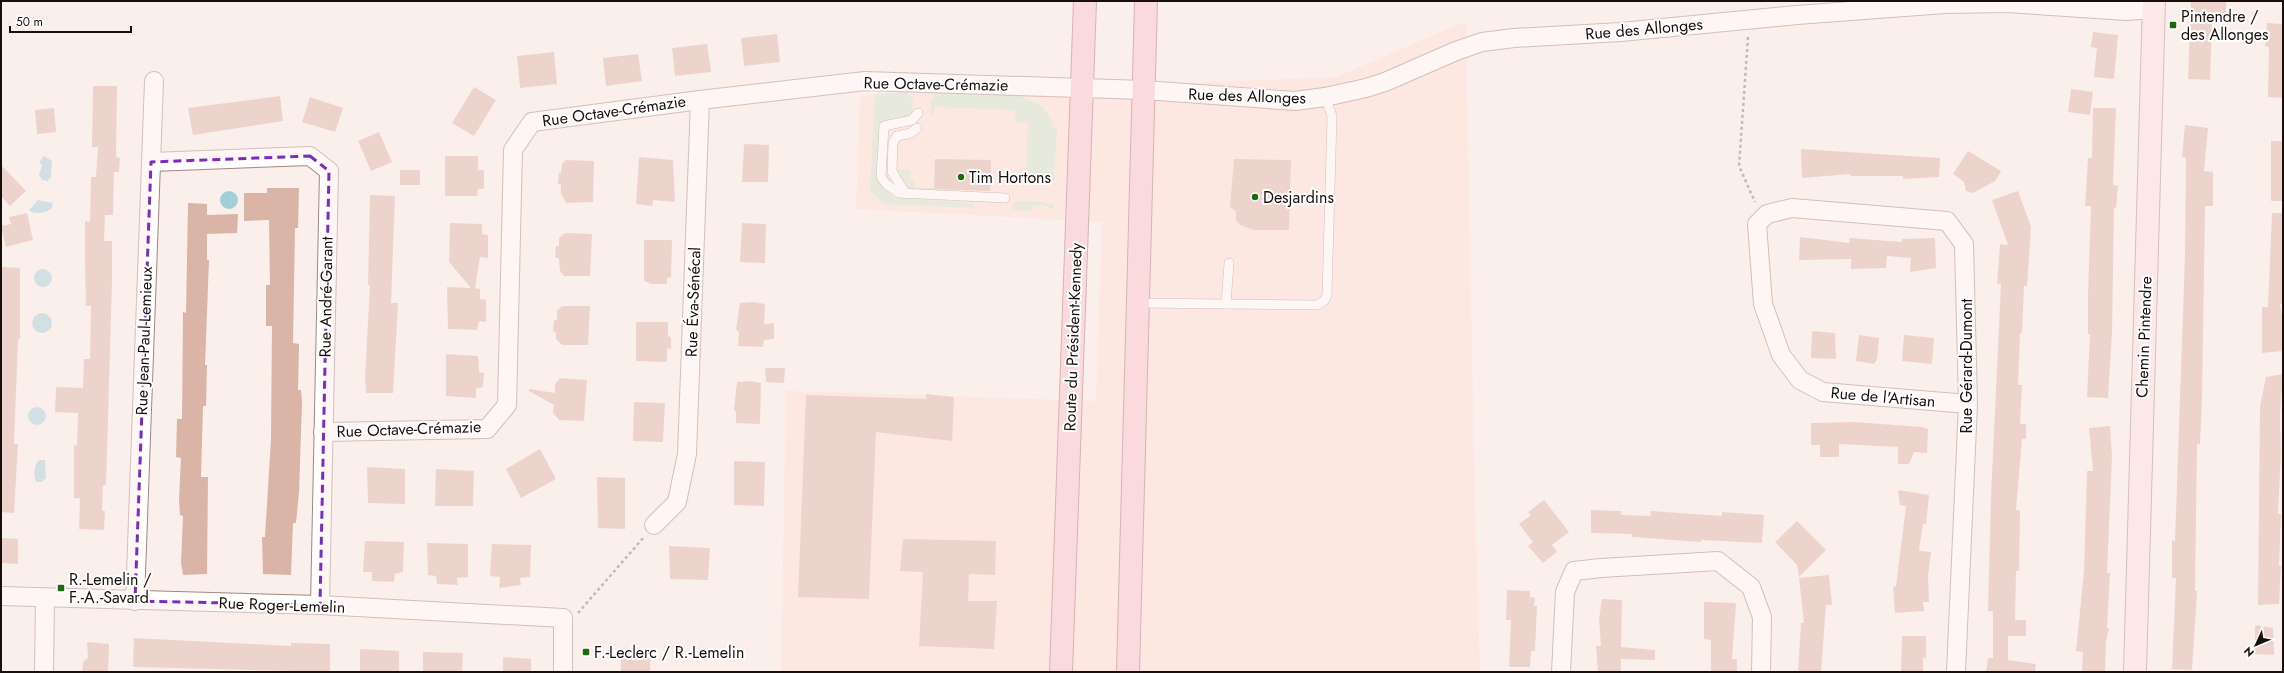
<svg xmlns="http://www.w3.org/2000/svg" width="2284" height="673" font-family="Jost,sans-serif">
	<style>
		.built { fill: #fcdfd4 }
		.green { fill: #cfe2c9 }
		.water { fill: #a3cfd9 }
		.building { fill: #dab4a7 }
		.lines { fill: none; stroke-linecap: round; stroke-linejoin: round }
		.lane-casing { stroke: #a1877f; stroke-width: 10 }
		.street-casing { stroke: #a1877f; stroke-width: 20 }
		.secondary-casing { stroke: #a1877f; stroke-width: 24 }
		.primary-casing { stroke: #a96974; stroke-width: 24 }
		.path { stroke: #827874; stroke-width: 2.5; stroke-dasharray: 3 3; stroke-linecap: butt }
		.lane { stroke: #fff; stroke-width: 9 }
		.street { stroke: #fff; stroke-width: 18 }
		.secondary { stroke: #fde1e6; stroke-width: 22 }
		.primary { stroke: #fac2cd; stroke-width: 22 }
		.marked { fill: none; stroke: #7b2cbf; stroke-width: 3; stroke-dasharray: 8 5; stroke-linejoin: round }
		.poi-dot { fill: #1c6c0f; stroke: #fff; stroke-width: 1.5 }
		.labels { text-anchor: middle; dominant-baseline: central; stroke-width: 4; stroke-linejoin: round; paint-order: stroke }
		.poi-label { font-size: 16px; fill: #180f0c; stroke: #fff; text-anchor: start }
		.street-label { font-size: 16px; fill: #180f0c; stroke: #fff }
	</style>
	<rect width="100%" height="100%" fill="#fbefeb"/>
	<polygon class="built" points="1466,21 1474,460 1480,672 781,672 786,391 1096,401 1102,222 856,209 860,96 1337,77"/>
	<g class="green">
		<polygon points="907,92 913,100 913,115 880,123 878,181 895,198 969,203 973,204 975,208 884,204 870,191 875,94"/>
		<path d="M937,93L1025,96V99C1042,103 1049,111 1053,128H1057L1054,180L1015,179L1017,177H1026L1028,123L1015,122V110L935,107L933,117L931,114V100Z"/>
		<polygon points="897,169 910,170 910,180 914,180 914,188 934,188 934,193 908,188 898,174"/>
		<polygon points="1014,202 1044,202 1054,205 1054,210 1044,205 1034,205 1031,211 1012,209"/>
	</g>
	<g class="water">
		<polygon points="44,156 52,161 51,177 48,181 42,180 39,175 42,165 39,162"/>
		<circle cx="229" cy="200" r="9"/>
		<path d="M38,200L53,203L52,208C48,213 33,215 29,210Z"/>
		<circle cx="43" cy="278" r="9"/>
		<circle cx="42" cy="323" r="10"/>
		<circle cx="37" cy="416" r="9"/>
		<path d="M39,460H45L46,478L42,482H36C33,474 34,466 39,460Z"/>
	</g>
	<g class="building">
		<polygon points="2191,1 2226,1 2226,19 2212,19 2210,80 2188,79"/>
		<polygon points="2267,23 2283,24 2283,98 2268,97 2269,47 2265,46"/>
		<polygon points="2093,32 2118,35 2114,79 2094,77 2097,48 2091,47"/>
		<polygon points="777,34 780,62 744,66 741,38"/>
		<polygon points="707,44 711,72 675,76 672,48"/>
		<polygon points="554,52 557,84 520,88 517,56"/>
		<polygon points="638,54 642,81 606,86 603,58"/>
		<polygon points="93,86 117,86 116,157 120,158 119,172 114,172 113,215 105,215 104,241 112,241 112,281 106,485 103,485 102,511 105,511 104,530 79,529 80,498 74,498 74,445 77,446 78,413 55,412 56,387 83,388 84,359 90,359 91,306 86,306 85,260 85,221 90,222 91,177 96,177 98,147 92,147"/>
		<polygon points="474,87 496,100 474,136 452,123"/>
		<polygon points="2071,89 2093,92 2090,115 2068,112"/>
		<polygon points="280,96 283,121 193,135 188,108"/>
		<polygon points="310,97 343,108 335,132 302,122"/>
		<polygon points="54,108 56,132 37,134 35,110"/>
		<polygon points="2093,108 2116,108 2113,185 2118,186 2116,208 2114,208 2112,333 2108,398 2087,397 2090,334 2088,334 2088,295 2091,206 2085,206 2088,158 2092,158"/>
		<polygon points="2185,125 2208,128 2204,171 2213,172 2213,206 2205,206 2202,400 2200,444 2197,444 2195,591 2197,591 2192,670 2172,669 2176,578 2172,578 2172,540 2175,541 2185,255 2186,158 2182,157"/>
		<polygon points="379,132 392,162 371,171 358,141"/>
		<rect x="2271" y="141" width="12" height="60"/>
		<polygon points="744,144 769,145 768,182 742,182"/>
		<polygon points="1801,149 1940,158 1939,177 1903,179 1903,176 1850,176 1850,174 1802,178"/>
		<polygon points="1968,151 2001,171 1995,181 1973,193 1966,191 1964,182 1953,174"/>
		<polygon points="445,156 478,156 478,170 484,170 484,189 478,189 477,196 445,196"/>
		<polygon points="639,157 673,160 675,202 653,200 652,206 636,204"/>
		<polygon points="935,159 991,160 990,191 934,189"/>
		<polygon points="1234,159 1291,160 1289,230 1254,230 1240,225 1236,220 1236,211 1230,207"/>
		<polygon points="566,160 594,161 593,202 566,203 561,193 561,185 558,184 559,173 561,173 562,164"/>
		<polygon points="1,165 26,191 10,206 1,196"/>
		<rect x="400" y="170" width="20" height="15"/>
		<polygon points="267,188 299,188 298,228 295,228 293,343 299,344 298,390 301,390 302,403 299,492 296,523 293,523 291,575 263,574 262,537 265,537 271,439 272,326 266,326 266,285 270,285 269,220 244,221 244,193 267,193"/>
		<polygon points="2018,191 2031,227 2027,286 2024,286 2022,333 2020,333 2018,385 2022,385 2020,424 2026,424 2026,439 2022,439 2016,510 2020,511 2019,571 2016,571 2015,620 2026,620 2026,636 2008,636 2008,660 2036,664 2035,672 1986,672 1988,658 1993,658 1993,611 1988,611 1991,496 2001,284 1997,284 2000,244 2008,245 1992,200"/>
		<polygon points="370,195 395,196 391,303 398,303 393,393 366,393 365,377 370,285 368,285"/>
		<polygon points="188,203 207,204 207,215 238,214 237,233 207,234 207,260 209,260 205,365 207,365 206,406 203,406 201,477 208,477 207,574 183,575 181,563 183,516 180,515 179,501 181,458 176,457 177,419 182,419 183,312 186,313"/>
		<polygon points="27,213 33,240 6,247 1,226 11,224 9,217"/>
		<polygon points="2272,213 2283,213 2283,304 2280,304 2283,322 2283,351 2262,353 2262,307 2268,307"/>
		<polygon points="450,223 482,224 482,234 488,235 488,258 480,257 475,288 480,289 480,299 486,300 486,322 479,321 477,330 448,329 447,287 471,288 449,262"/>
		<polygon points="742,223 766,224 765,263 740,262"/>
		<polygon points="565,233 592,234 590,276 564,276 560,271 559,259 555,257 556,246 559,246 559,238"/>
		<polygon points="1800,237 1850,243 1849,238 1902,242 1902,239 1935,238 1936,268 1910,272 1911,258 1887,256 1886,268 1851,269 1851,259 1799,260"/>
		<polygon points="644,240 672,240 671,277 667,278 667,284 652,284 644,281"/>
		<polygon points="1,267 20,268 20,339 18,339 14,444 18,444 14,513 1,512"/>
		<polygon points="753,302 765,304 764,324 774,323 774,339 764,340 763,347 738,346 739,332 736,329 740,303"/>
		<polygon points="562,306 590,306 588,345 562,345 556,339 556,332 553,331 554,320 557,320 557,311"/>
		<polygon points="636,322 668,322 668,336 671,337 671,349 667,348 667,362 636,361"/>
		<polygon points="1812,331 1835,333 1836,359 1811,358"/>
		<polygon points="1859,335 1879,338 1877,359 1874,364 1856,361"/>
		<polygon points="1904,335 1934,338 1932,364 1902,361"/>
		<polygon points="446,354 478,356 479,372 484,373 483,387 476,388 476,398 446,396"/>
		<polygon points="765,368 785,368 784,383 766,382"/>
		<polygon points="2283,374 2280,414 2281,453 2278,514 2281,514 2279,566 2281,566 2279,604 2258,605 2260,406 2266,377"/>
		<polygon points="560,378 587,380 584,421 559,420 553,413 554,405 529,391 529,389 555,393 555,384"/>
		<polygon points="750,381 761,383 760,424 736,423 736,412 734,410 737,382"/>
		<polygon points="926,394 954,397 952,441 876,432 869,599 798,597 806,395 926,399"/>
		<polygon points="634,402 665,403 663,442 633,441"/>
		<polygon points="1854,422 1922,427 1928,429 1927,453 1914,452 1909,464 1898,464 1898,447 1839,444 1839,457 1820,457 1820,445 1811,445 1811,423"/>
		<polygon points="2110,426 2112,456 2107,573 2110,573 2107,628 2109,628 2106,642 2105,672 2082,672 2083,652 2076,651 2084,571 2087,471 2093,471 2089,428"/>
		<polygon points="540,449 556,479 521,498 506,469"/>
		<polygon points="734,461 765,462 764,506 734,505"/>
		<polygon points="367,467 405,469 405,504 368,503"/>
		<polygon points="436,469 474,471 473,506 435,506"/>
		<polygon points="597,477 625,478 625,529 598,528"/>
		<polygon points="1898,490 1929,495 1926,524 1923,524 1919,551 1931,552 1928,576 1929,602 1923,602 1924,611 1895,613 1893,587 1896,586 1906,506 1900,505"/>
		<polygon points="1544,500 1569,532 1552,545 1557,552 1543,563 1528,546 1533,542 1519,524 1531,515 1528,512"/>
		<polygon points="1591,510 1621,511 1621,515 1650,516 1651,511 1722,516 1722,512 1764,515 1762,543 1701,540 1701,542 1632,537 1632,534 1591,533"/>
		<polygon points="1797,521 1826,550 1799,577 1797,565 1775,542"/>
		<polygon points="1,538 18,539 18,564 1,563"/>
		<polygon points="903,539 996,541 995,575 969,574 968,601 997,601 994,649 919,646 923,572 900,571"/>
		<polygon points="365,541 404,542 403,572 395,574 394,582 372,581 372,572 363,572"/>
		<polygon points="427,543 468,544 468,577 457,578 458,585 437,584 436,576 428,575"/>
		<polygon points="492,544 531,545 530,577 520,578 521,585 499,588 500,577 490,576"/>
		<polygon points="669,546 710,548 708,580 670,579"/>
		<polygon points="1829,575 1832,605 1826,605 1821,672 1798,672 1801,623 1804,623 1799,578"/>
		<polygon points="1507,590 1530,591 1530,597 1535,598 1534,606 1537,606 1535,651 1531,651 1530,667 1509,667 1511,620 1506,620"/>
		<polygon points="1602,599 1622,600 1621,647 1655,650 1655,660 1621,659 1621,672 1598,672 1596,646 1601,646 1599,619"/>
		<polygon points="1704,602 1736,603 1732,659 1737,659 1737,672 1711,672 1711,640 1704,639"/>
		<polygon points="2255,625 2273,628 2274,655 2255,654"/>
		<polygon points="1902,636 1926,636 1926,658 1923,658 1923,672 1901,672"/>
		<polygon points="134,638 291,646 291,643 330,644 330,672 133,667"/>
		<polygon points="87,642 109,644 108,672 82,672 83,662 88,658"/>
		<polygon points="360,649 399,651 399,672 360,672"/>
		<polygon points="651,649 650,672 621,672 621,650"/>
		<polygon points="423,652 463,653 462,672 423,672"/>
		<polygon points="503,657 531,659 531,670 530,672 503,672"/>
	</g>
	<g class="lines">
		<g class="lane-casing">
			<g id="lane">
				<polyline points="918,113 912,120 884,126 881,177 886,184 899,193 1005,198"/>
				<polyline points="906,194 892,172 893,143 897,136 911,133 917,128"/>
				<polyline points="1138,303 1317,305 1324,301 1327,295 1332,116 1325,97"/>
				<polyline points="1226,304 1229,263"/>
			</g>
		</g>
		<g class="street-casing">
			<g id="street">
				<polyline points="151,162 310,156 329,171 320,605"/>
				<polyline points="323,432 487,429 507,405 513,150 532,122 700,100 865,81 1144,90 1295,101 1325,97 1366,88 1385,82 1456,51 1482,42 1514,38 1621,32 1797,15 1945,4 2007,3 2126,11 2153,9"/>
				<polyline points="654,525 677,502 687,454 700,100"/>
				<polyline points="1,596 320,605 563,618"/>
				<polyline points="135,601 154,81"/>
				<polyline points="563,618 563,672"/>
				<polyline points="44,672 45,598"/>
				<polyline points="1561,672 1565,592 1574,571 1601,568 1718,561 1751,587 1762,617 1761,672"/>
				<polyline points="1956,672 1968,404 1964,244 1947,221 1792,208 1767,214 1757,224 1763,304 1781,355 1800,380 1823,392 1968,404"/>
			</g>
		</g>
		<g class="secondary-casing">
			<polyline id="secondary" points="2135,672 2154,1"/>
		</g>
		<g class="primary-casing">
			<g id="primary">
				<polyline points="1061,672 1085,1"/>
				<polyline points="1128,672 1146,1"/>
			</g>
		</g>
		<g class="path">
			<polyline points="1748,37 1739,166 1755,202"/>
			<polyline points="578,613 644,537"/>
		</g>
		<use href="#lane" class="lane"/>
		<use href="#street" class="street"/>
		<use href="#secondary" class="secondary"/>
		<use href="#primary" class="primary"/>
	</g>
	<path d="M0 0H2284V673H0ZM310,156L329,171L320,605L135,601L151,162Z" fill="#fbefeb" fill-opacity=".55" fill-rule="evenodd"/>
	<path class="marked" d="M310,156L329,171L320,605L135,601L151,162Z"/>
	<g class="poi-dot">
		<rect x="2169" y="21" width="8" height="8" rx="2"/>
		<circle cx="961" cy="177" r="4"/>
		<circle cx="1255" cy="197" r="4"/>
		<rect x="57" y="584" width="8" height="8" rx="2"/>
		<rect x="582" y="648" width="8" height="8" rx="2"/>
	</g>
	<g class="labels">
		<g class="poi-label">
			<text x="2181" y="16">Pintendre /<tspan x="2181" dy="18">des Allonges</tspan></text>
			<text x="969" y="177">Tim Hortons</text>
			<text x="1263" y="197">Desjardins</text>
			<text x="69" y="579">R.-Lemelin /<tspan x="69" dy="18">F.-A.-Savard</tspan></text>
			<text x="594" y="652">F.-Leclerc / R.-Lemelin</text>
		</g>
		<g class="street-label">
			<text transform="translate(1644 29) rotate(-5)">Rue des Allonges</text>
			<text transform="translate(936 84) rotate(1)">Rue Octave-Crémazie</text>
			<text transform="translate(1247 96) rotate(2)">Rue des Allonges</text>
			<text transform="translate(614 111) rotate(-8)">Rue Octave-Crémazie</text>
			<text transform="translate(326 297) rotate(-89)">Rue André-Garant</text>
			<text transform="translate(693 302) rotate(-88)">Rue Éva-Sénécal</text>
			<text transform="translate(1073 337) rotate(-88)">Route du Président-Kennedy</text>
			<text transform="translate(2144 337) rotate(-88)">Chemin Pintendre</text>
			<text transform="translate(144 341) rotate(-88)">Rue Jean-Paul-Lemieux</text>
			<text transform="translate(1966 366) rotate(-90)">Rue Gérard-Dumont</text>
			<text transform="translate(1883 397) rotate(5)">Rue de l'Artisan</text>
			<text transform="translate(409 429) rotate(-2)">Rue Octave-Crémazie</text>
			<text transform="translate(282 605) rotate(2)">Rue Roger-Lemelin</text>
		</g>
	</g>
	<rect width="2284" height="673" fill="none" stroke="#180f0c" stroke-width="4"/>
	<g transform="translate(2256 645) rotate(226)" stroke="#ffffff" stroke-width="3" paint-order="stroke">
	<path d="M0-3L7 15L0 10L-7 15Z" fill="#180f0c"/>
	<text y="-6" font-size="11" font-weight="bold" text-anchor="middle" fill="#180f0c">N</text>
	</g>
	<path d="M10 26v6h121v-6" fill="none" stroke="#180f0c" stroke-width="2"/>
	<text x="16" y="26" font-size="12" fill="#180f0c" stroke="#ffffff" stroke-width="3" paint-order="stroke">50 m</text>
</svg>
